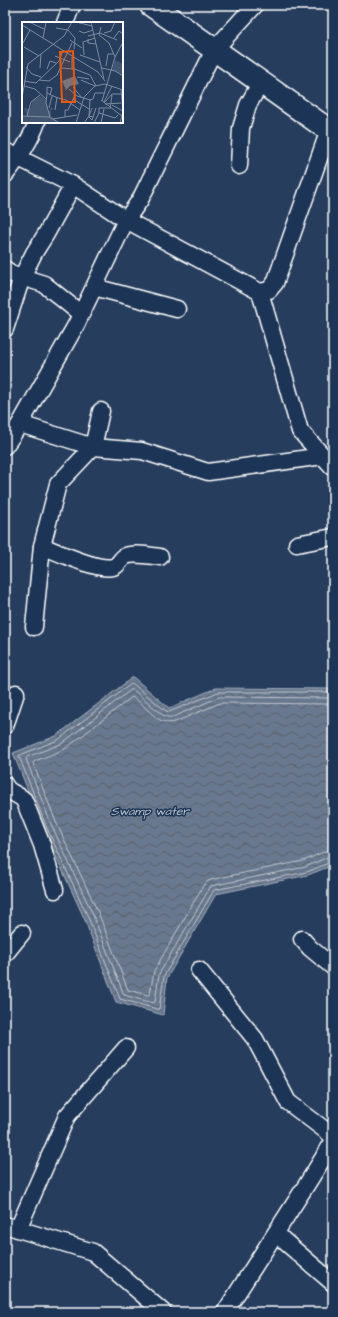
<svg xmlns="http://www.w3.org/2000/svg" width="338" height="1317" font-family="'Architects Daughter',sans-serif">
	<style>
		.water { fill: url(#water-waves); stroke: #a4aebb }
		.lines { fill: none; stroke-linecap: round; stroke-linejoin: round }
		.shore { stroke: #c2c9d2; stroke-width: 1 }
		.street-casing { stroke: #fff; stroke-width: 19 }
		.secondary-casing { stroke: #fff; stroke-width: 25 }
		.street { stroke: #1d3557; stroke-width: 16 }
		.secondary { stroke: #1d3557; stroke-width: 22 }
		.labels { text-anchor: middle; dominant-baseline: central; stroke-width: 3; stroke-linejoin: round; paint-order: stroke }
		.water-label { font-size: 12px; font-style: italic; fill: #bbc2cc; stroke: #1d3557 }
		.inset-road { fill: none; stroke: #7d8b9e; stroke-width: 1 }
		.view { fill: #e8590c; fill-opacity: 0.15; stroke: #e8590c; stroke-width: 2 }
		.inset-edge { fill: none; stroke: #fff; stroke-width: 2 }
	</style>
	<defs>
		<pattern id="water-waves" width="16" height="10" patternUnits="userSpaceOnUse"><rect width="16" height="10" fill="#67788e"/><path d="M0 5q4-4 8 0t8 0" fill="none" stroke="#5a626d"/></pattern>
	</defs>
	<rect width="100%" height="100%" fill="#263d5e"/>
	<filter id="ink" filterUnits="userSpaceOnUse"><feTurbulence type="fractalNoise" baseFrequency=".025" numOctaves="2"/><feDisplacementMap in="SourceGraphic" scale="8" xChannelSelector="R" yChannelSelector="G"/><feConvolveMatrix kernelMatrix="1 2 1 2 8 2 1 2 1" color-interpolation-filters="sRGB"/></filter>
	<g filter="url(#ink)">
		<polygon class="water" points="133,677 169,708 216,688 333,689 333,865 308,875 216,894 167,978 163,1015 116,1002 84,918 43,828 13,753 56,736"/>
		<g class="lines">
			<g class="shore">
				<polyline points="333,692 218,692 169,712 166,711 132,683 58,740 20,755 19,756 46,826 88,917 120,999 157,1009 159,1009 164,976 214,890 307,872 333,861"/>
				<polyline points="333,698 219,697 173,717 168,717 163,715 132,689 61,744 27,757 26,759 51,824 93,915 124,995 153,1003 155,1002 159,974 211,886 305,867 328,857 333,856"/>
				<path d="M333,704L220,703L175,722C157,727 146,704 132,697L65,749L35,761L33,763L56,822L98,912L128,990L148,995L150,994L154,971L203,886L208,881L214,879L303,861L326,851L333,850"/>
			</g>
			<g class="street-casing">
				<g id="street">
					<polyline points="65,23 72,5"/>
					<polyline points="5,151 73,185 126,220 260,292 269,290 275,283 329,130"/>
					<polyline points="239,166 241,128 248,105 261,82"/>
					<path d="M5,175C18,159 30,142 37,122"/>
					<polyline points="5,269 12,274 44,284 81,314"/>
					<polyline points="94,287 177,309"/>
					<polyline points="260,292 300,431 333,467"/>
					<polyline points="5,329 22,277 34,253 46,234 73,185"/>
					<polyline points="20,424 93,447 142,451 208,472 323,456"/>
					<polyline points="5,446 20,424 76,325 126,220 140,200 214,50 255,5"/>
					<polyline points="297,544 333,537"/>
					<path d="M42,546C57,552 98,571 113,567C118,566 120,560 124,557C131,552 152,556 160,557"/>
					<polyline points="34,627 42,546 58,484 93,447 101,411"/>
					<polyline points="5,726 16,693"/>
					<path d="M5,785C8,793 17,793 24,800L42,845L55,890"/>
					<polyline points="302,939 310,948 333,967"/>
					<polyline points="5,954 22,933"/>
					<polyline points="199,970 255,1039 288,1102 333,1136"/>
					<polyline points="5,1225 93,1252 163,1312"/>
					<polyline points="18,1229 67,1116 126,1048"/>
					<polyline points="276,1233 283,1240 333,1283"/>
					<polyline points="225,1312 307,1184 333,1142"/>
				</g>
			</g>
			<g class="secondary-casing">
				<polyline id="secondary" points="151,5 333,133"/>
			</g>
			<use href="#street" class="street"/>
			<use href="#secondary" class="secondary"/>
		</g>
	</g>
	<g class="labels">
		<g class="water-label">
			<text x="150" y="811">Swamp water</text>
		</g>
	</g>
	<g transform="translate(22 22)">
		<rect width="101" height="101" fill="#263d5e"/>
		<path d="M19,74L24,78L27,90L29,85L32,87L29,88V94L37,101H0V95L5,94L2,86L8,87L11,78Z" fill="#425672"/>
		<path d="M93,38L101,42V53L90,48Z" fill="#425672"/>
		<path d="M53,54L57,62L48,64L44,68L40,59Z" fill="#67788e"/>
		<path class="inset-road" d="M7,0L22,7M54,0L70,4M69,0L82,57M0,3L76,50L83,59M79,5L77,13L87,21L93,35M34,6L46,8M46,8L53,16L52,27M57,9L62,11L71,8M82,11L89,9L93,0M66,14L78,11L95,18M21,16L24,0M92,16L97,9L101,12M66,17V21L74,22M48,18L60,26M1,21L8,8M2,25L17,34M58,33L78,40M62,33L61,20L73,16M33,34L48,40M50,35V46L68,53L74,64M84,44L86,32H92M4,45L10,52L19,55M18,46L19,32M39,46L51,47M80,46L93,49L101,54M25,47L28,39L34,41M55,55L67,57M17,58L27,59L35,53L50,21M59,58L73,64M2,59L14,61L37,39L41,28M2,64L13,67L24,77M51,65L60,76M47,67L55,74L68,78L71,77L73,71H82M25,71L24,81L28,95M28,73L30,66L25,65V71L29,73L36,76L44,78L58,88M0,76L6,42L42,14L50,0M51,77L67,87M79,78L100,94M80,79L93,35L101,20M82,80L90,64M82,81L90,72H99M83,82L99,81M90,83L101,89M27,86L30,74M70,86L67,94L71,95M88,87L90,73M33,88L35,75M77,91V86H87M0,94L27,95L38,101M5,94L9,80L18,73M43,95V88H46L53,73M67,95L70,98L74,86M31,97L55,93M54,101L62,75L73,64L83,62L101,68M62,101L67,94L68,78M72,101L77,91L93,96L96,93M79,101L82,87M98,101L101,89L99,68"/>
		<path class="view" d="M51,29L53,80H40L38,30Z"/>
		<rect width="101" height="101" class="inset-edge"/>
	</g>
	<rect width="338" height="1317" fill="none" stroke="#1d3557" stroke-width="20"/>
	<rect x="10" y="10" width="318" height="1297" fill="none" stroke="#fff" stroke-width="1.5" filter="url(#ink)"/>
</svg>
